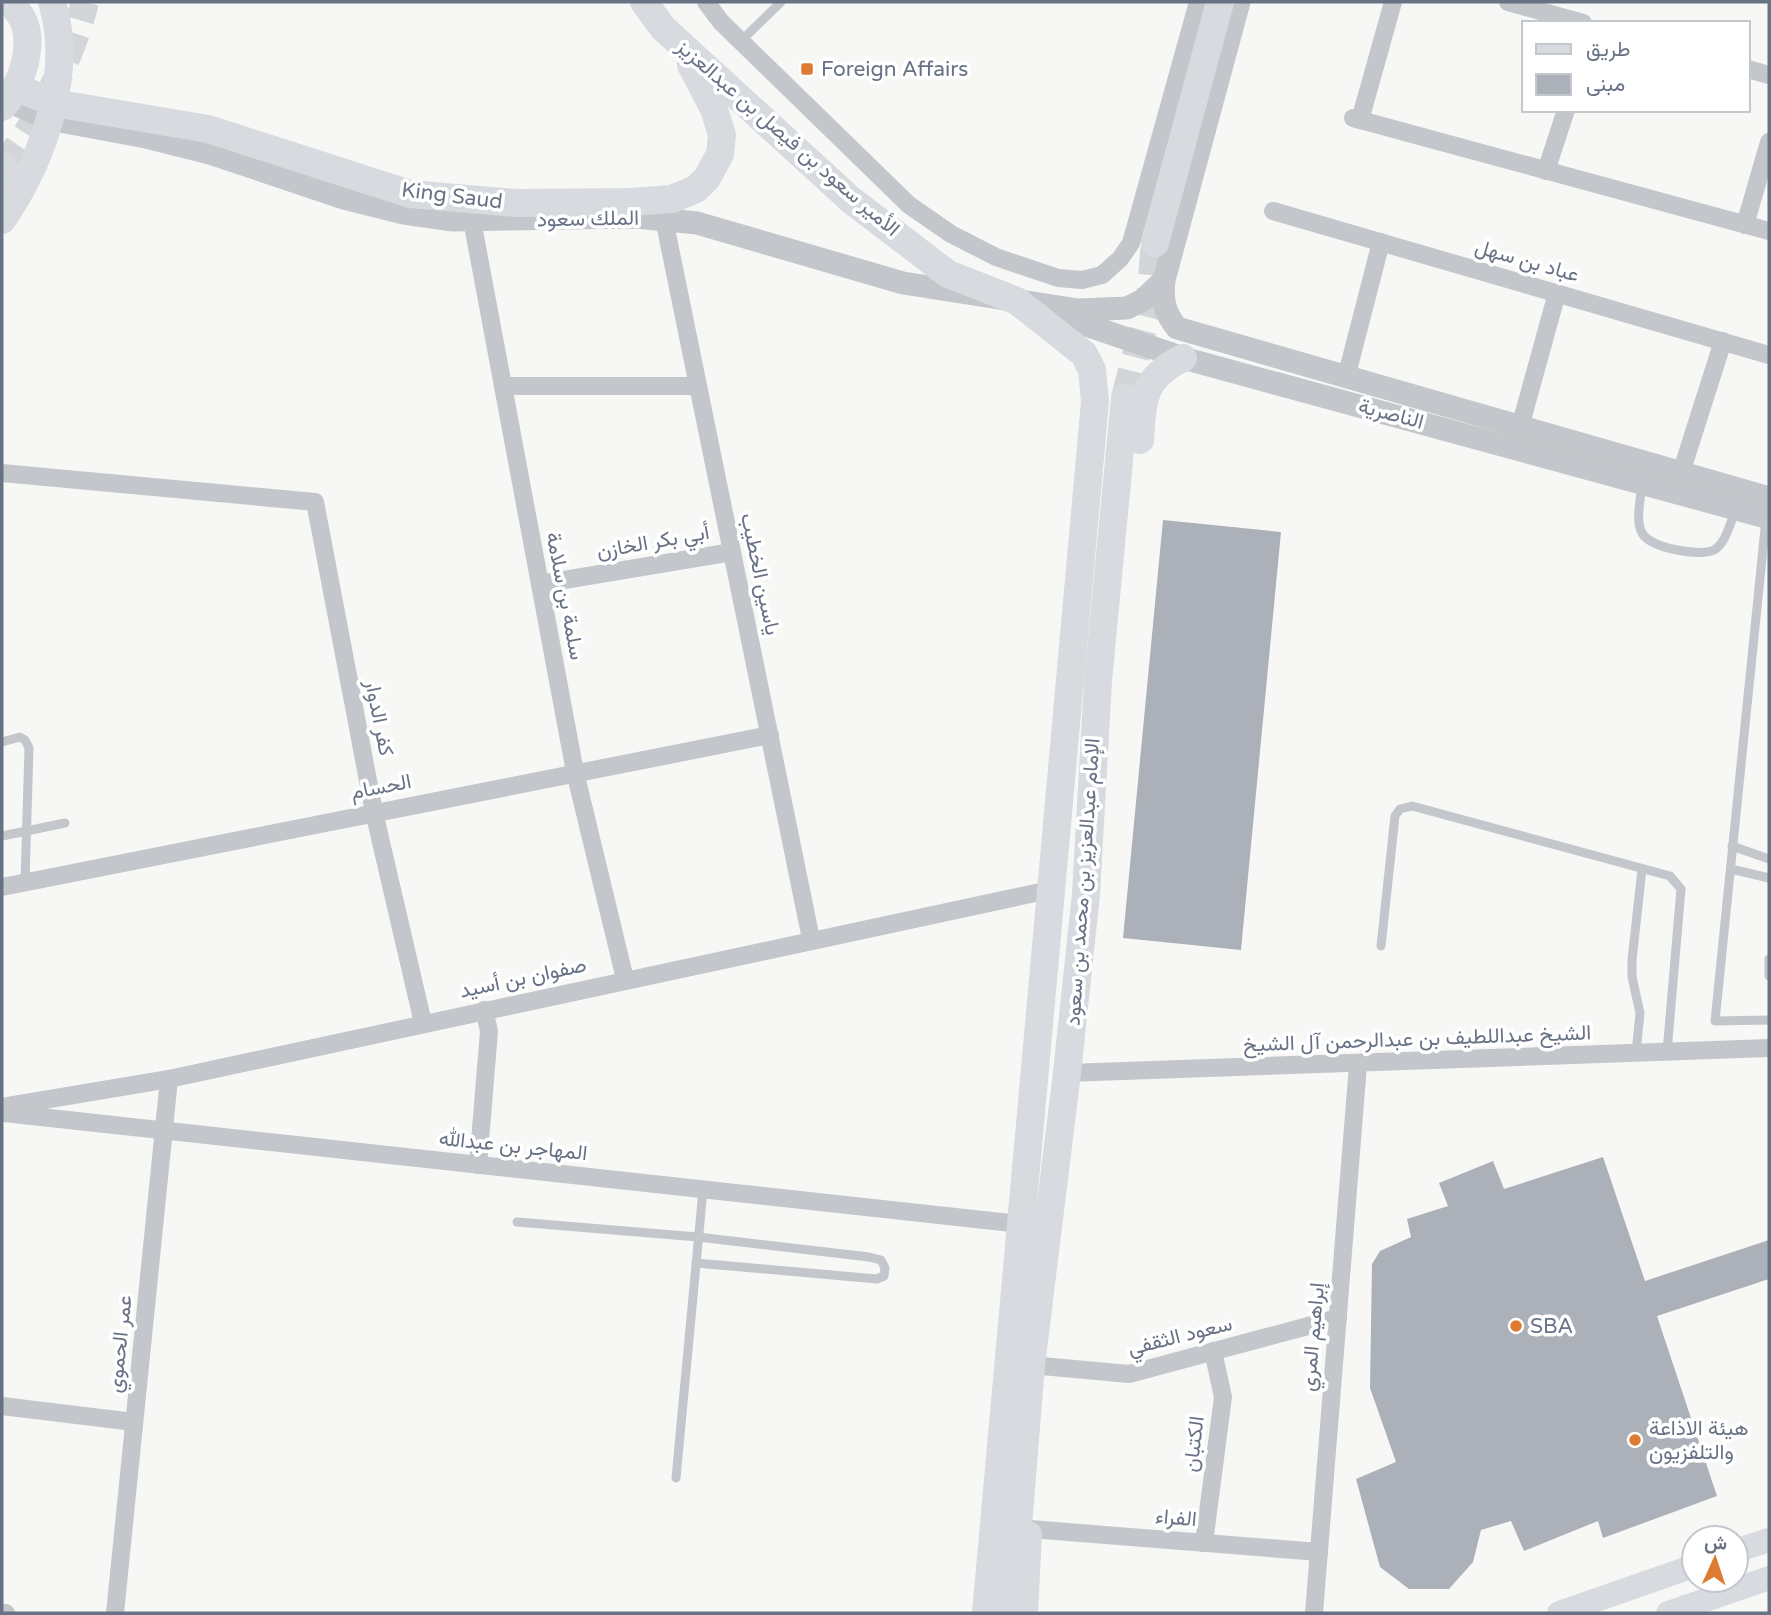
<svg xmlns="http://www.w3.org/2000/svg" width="1771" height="1615" font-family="'Varela Round',Vazirmatn,sans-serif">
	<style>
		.building { fill: #acb1b9 }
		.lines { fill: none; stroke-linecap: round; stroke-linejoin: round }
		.primary-tunnel { stroke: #d3d6d9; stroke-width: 28; stroke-dasharray: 28 14; stroke-linecap: butt }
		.service { stroke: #c3c6ca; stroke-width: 9 }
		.minor { stroke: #c3c6ca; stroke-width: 18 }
		.tertiary { stroke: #c3c6ca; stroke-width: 23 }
		.secondary { stroke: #d7dadf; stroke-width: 24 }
		.primary { stroke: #d7dadf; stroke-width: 28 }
		.poi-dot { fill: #dc7b31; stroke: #fff; stroke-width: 2.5 }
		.labels { text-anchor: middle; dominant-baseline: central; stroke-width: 7; stroke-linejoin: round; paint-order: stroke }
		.poi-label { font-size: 21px; fill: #687285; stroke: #fff; text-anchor: start }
		.street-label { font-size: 21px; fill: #687285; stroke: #fff }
	</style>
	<rect width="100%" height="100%" fill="#f7f8f5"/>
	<g class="building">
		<polygon points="1163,520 1281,532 1241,950 1123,938"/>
		<polygon points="1603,1157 1645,1281 1769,1240 1769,1279 1657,1316 1717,1496 1603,1538 1598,1521 1524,1551 1511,1521 1481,1530 1473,1562 1449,1589 1409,1589 1380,1567 1356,1479 1396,1462 1370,1388 1372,1264 1380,1251 1411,1237 1407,1219 1448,1206 1439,1183 1493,1161 1504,1189"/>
	</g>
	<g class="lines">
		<g class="primary-tunnel">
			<path d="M2,168C40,119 70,62 85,2"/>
			<polyline points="1125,398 1150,300 1155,243"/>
		</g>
		<g class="service">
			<polyline points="741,41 781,2"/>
			<path d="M1642,484C1641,498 1635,520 1642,533C1650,548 1700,557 1714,550C1726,543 1730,523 1735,512"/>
			<polyline points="1766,519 1715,1021 1769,1020"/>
			<polyline points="2,742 20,737 25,740 29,748 25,882"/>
			<polyline points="2,836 65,823"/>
			<polyline points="1732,846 1769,859"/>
			<polyline points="1731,869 1769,878"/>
			<polyline points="1381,946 1395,816 1400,809 1412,806 1670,876 1681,889 1667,1052"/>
			<polyline points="1769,959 1769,976"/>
			<polyline points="1636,1053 1640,1013 1632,977 1632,960 1642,869"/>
			<polyline points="517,1222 698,1237 869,1257 881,1260 885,1268 884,1276 877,1279 696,1263"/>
			<polyline points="676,1478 703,1190"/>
		</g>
		<g class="minor">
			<polyline points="706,2 721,22 909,205 951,234 996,257 1058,278 1082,280 1102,275 1120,259 1131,243 1198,2"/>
			<polyline points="1508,2 1583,23"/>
			<polyline points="1748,69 1769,75"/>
			<polyline points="1353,118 1769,231"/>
			<polyline points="1360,120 1393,2"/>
			<polyline points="1546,171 1566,110"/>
			<polyline points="1273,211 1769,355"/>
			<polyline points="664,219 811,939"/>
			<polyline points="472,220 575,772 625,979"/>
			<polyline points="1745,225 1769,142"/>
			<polyline points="1346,378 1381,242"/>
			<polyline points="503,386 698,386"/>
			<polyline points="1520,427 1557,293"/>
			<polyline points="2,473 315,502 374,812 423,1023"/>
			<polyline points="1681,473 1723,341"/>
			<polyline points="540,584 732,552"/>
			<polyline points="2,887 770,735"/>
			<polyline points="1067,1073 1769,1048"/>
			<polyline points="2,1107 169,1079 1054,889"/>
			<polyline points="4,1113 1020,1224"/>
			<polyline points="478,1165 489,1031 484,1010"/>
			<polyline points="1031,1365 1129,1374 1338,1318"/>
			<polyline points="2,1406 134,1422"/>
			<polyline points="1030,1529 1319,1552"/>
			<polyline points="1204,1543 1223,1397 1213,1351"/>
			<polyline points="2,1613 6,1613"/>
			<polyline points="115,1613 169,1079"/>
			<polyline points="1314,1613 1358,1065"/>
		</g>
		<g class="tertiary">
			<path d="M1239,2L1164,280C1162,301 1164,312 1177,328L1769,498"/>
			<polyline points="8,101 49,119 146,137 210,153 344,198 404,213 453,220 636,217 697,223 903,283 1078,310 1127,308 1143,300 1164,280"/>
			<polyline points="1063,317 1183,358 1769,518"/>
		</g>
		<g class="secondary">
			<polyline points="1736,1551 1769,1540"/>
			<polyline points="1026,1613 1030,1534"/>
			<polyline points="1559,1613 1694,1566"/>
			<polyline points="1668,1613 1769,1578"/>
		</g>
		<g class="primary">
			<polyline points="644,2 663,28 851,200 948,274 1017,301 1084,354 1092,370 1095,402 986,1613"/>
			<polyline points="15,87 54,103 208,129 410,194 516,203 630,202 672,199 696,189 707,178 720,154 722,135 714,109 691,65"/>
			<path d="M2,107C20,90 33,49 25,25C23,17 15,8 10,2"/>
			<path d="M2,164C11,180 11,189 6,207"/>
			<path d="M2,220C43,161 74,73 52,2"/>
			<polyline points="1155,243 1220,2"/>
			<path d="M1140,440C1143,399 1142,378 1183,358"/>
			<polyline points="1011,1613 1031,1365 1067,1073 1086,894 1098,681 1125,398"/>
		</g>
	</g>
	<g class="poi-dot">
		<rect x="800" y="62" width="14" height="14" rx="3.5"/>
		<circle cx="1516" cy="1326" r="7"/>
		<circle cx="1635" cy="1440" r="7"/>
	</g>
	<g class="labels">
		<g class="poi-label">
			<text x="821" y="69">Foreign Affairs</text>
			<text x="1530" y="1326">SBA</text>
			<text x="1649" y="1428">هيئة الاذاعة<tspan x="1649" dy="24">والتلفزيون</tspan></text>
		</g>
		<g class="street-label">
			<text transform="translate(788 138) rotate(41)">الأمير سعود بن فيصل بن عبدالعزيز</text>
			<text transform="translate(452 196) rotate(7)">King Saud</text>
			<text transform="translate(588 219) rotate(-1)">الملك سعود</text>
			<text transform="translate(1527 261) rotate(16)">عباد بن سهل</text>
			<text transform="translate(1391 414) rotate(15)">الناصرية</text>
			<text transform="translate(653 542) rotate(-10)">أبي بكر الخازن</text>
			<text transform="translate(760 574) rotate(78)">ياسين الخطيب</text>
			<text transform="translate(565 596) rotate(79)">سلمة بن سلامة</text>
			<text transform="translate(379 718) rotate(79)">كفر الدوار</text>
			<text transform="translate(381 787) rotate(-11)">الحسام</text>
			<text transform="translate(1083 882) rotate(-86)">الإمام عبدالعزيز بن محمد بن سعود</text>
			<text transform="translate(523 978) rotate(-12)">صفوان بن أسيد</text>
			<text transform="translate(1417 1039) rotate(-2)">الشيخ عبداللطيف بن عبدالرحمن آل الشيخ</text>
			<text transform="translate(513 1146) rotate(6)">المهاجر بن عبدالله</text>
			<text transform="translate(1180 1336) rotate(-14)">سعود الثقفي</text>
			<text transform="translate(1313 1337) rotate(-85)">إبراهيم المري</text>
			<text transform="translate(120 1344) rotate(-84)">عمر الحموي</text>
			<text transform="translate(1194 1444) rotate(-83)">الكتبان</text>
			<text transform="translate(1176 1518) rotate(5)">الفراء</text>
		</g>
	</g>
	<rect width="1771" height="1615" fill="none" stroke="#687285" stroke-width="7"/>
	<rect x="1522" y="21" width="228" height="91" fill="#ffffff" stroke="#c3c7ce" stroke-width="2"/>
	<rect x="1536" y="44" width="35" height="10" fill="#d7dadf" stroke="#c3c7ce" stroke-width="2"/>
	<text x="1586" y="56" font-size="21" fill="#687285">طريق</text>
	<rect x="1536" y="74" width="35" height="21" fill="#acb1b9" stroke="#c3c7ce" stroke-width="2"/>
	<text x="1586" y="91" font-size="21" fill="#687285">مبنى</text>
	<g transform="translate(1715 1559) rotate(3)"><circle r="33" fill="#ffffff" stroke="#c3c7ce" stroke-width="2"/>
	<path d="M0-5L12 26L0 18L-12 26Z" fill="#dc7b31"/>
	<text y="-10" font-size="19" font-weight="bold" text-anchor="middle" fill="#687285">ش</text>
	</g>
</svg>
